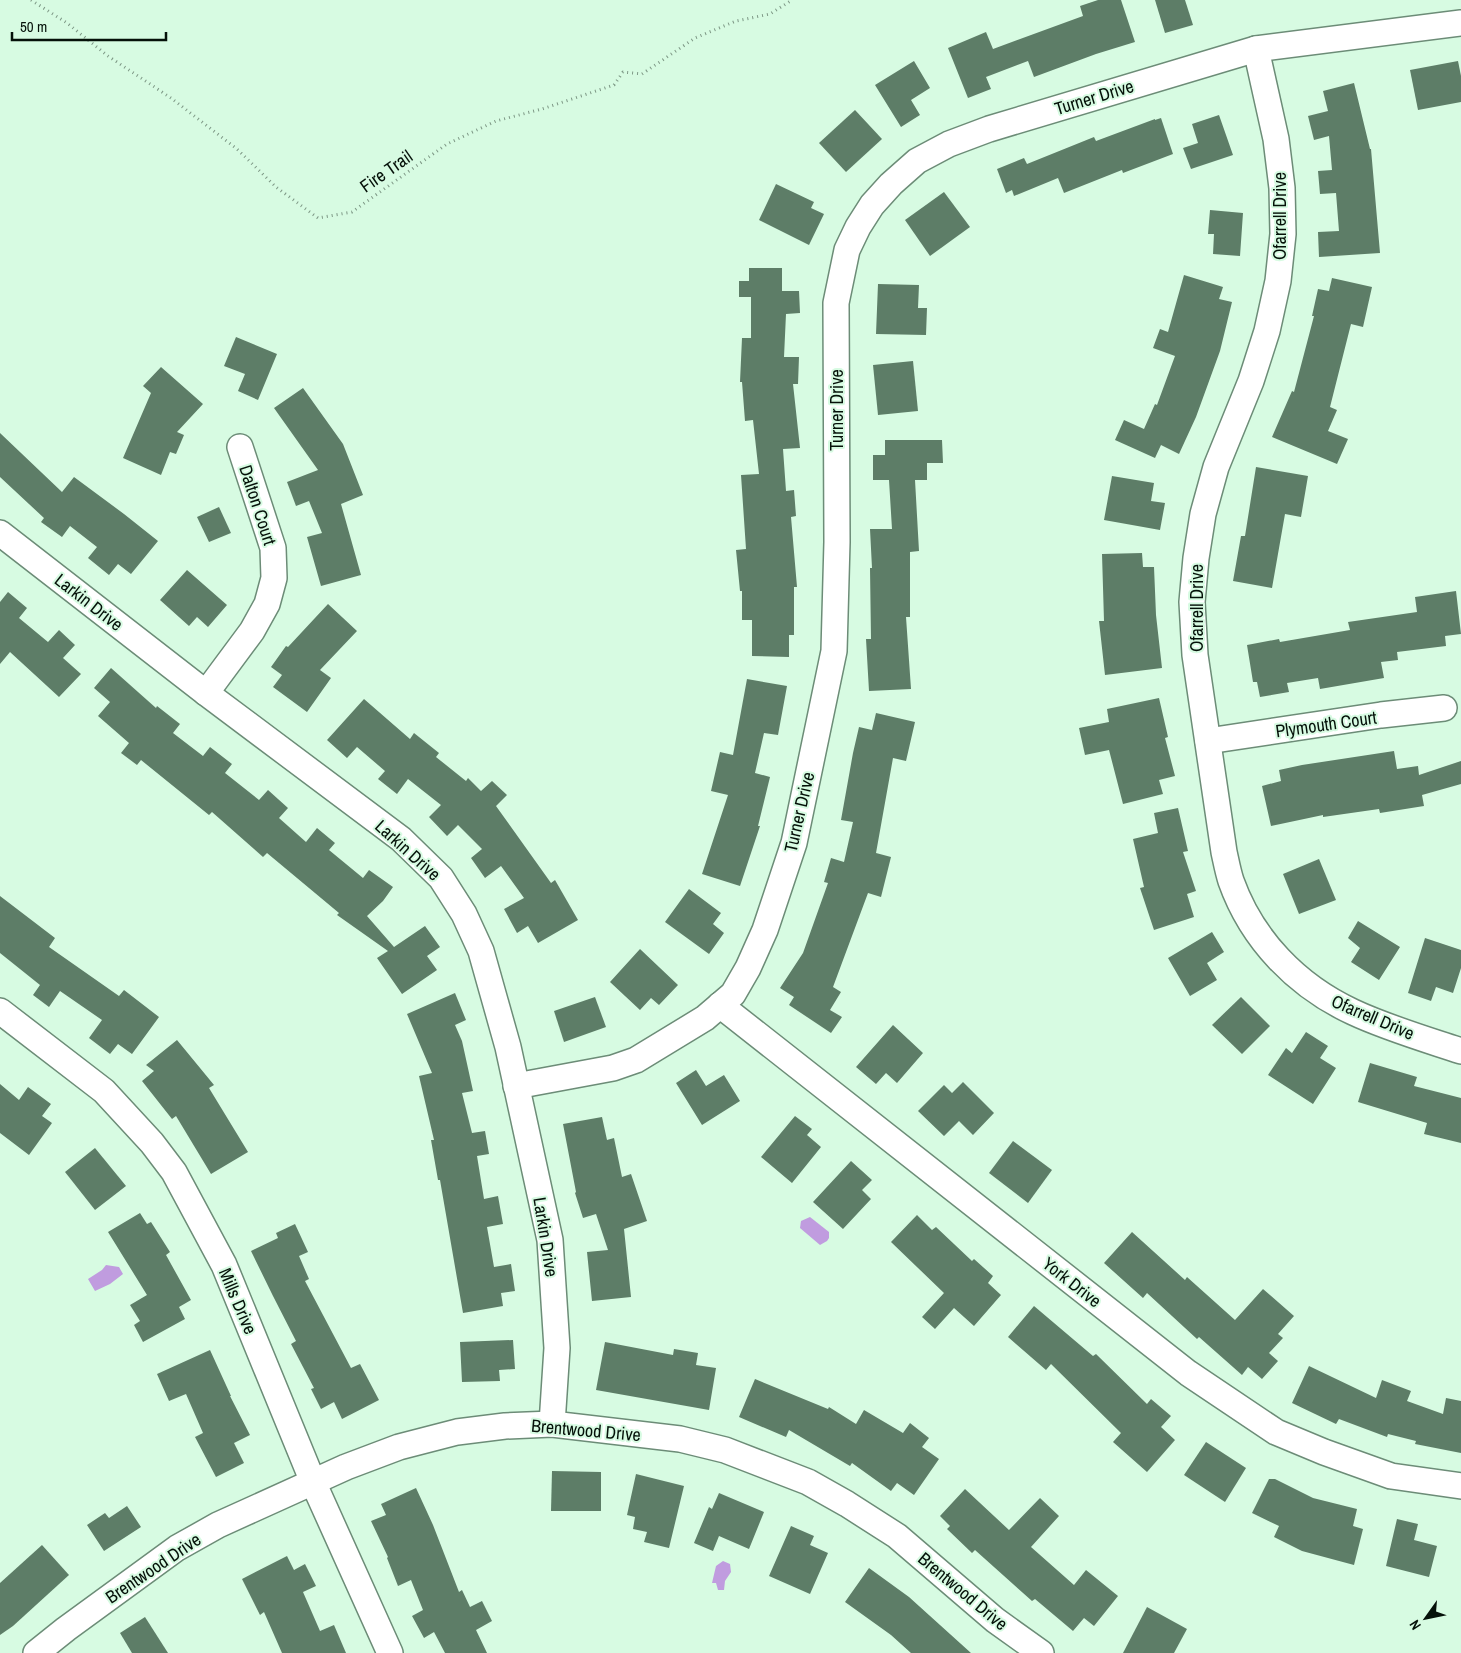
<svg xmlns="http://www.w3.org/2000/svg" width="1461" height="1653" font-family="'Archivo Narrow',sans-serif">
	<style>
		.water { fill: #c09cdf }
		.building { fill: #5d7d67 }
		.lines { fill: none; stroke-linecap: round; stroke-linejoin: round }
		.minor-casing { stroke: #6c8c77; stroke-width: 28 }
		.path { stroke: #7d9785; stroke-width: 3; stroke-dasharray: 1 4; stroke-linecap: butt }
		.minor { stroke: #fff; stroke-width: 25 }
		.labels { text-anchor: middle; dominant-baseline: central; stroke-width: 4; stroke-linejoin: round; paint-order: stroke }
		.street-label { font-size: 18px; fill: #051109; stroke: #d7fbe2 }
	</style>
	<rect width="100%" height="100%" fill="#d7fbe2"/>
	<g class="water">
		<polygon points="810,1217 829,1232 829,1238 827,1241 820,1245 800,1228 801,1221"/>
		<polygon points="106,1265 119,1267 123,1274 110,1284 95,1291 88,1279 102,1270"/>
		<polygon points="723,1561 730,1564 731,1572 725,1581 724,1590 718,1590 716,1583 712,1583 716,1566"/>
	</g>
	<g class="building">
		<polygon points="1098,0 1121,0 1135,42 1096,54 1034,77 1028,61 986,77 991,89 968,98 948,48 986,32 993,49 1083,16 1080,6"/>
		<polygon points="1155,0 1185,0 1193,25 1165,33"/>
		<polygon points="914,61 930,88 911,100 920,115 901,127 875,85"/>
		<polygon points="1458,61 1461,76 1461,102 1418,110 1410,70"/>
		<polygon points="1354,83 1370,149 1371,149 1380,253 1319,257 1318,232 1339,231 1336,193 1320,194 1318,171 1332,170 1329,136 1314,140 1308,116 1328,111 1323,91"/>
		<polygon points="855,110 882,139 846,172 819,143"/>
		<polygon points="1219,115 1233,155 1191,169 1183,148 1198,143 1192,124"/>
		<polygon points="1161,118 1173,154 1123,173 1122,170 1064,193 1058,178 1014,196 1012,190 1006,193 997,169 1024,158 1027,164 1094,137 1096,141 1155,119 1155,120"/>
		<polygon points="776,184 814,202 811,208 824,214 809,245 759,220"/>
		<polygon points="944,192 970,227 930,256 905,220"/>
		<polygon points="1210,210 1243,213 1240,256 1213,254 1214,234 1208,234"/>
		<polygon points="749,268 782,268 782,291 799,291 800,313 786,314 784,357 799,357 798,384 793,384 800,448 783,449 786,491 794,490 796,516 791,517 797,587 794,587 794,635 789,635 789,657 752,656 752,620 742,620 742,591 740,591 736,550 746,549 741,475 759,474 753,420 745,421 742,382 740,382 742,338 751,338 751,297 739,297 739,281 749,281"/>
		<polygon points="1184,275 1223,287 1219,299 1232,302 1220,351 1196,417 1179,454 1161,445 1155,458 1115,440 1124,420 1144,429 1155,404 1157,405 1175,356 1153,348 1160,329 1168,332"/>
		<polygon points="1332,278 1372,287 1363,327 1351,324 1330,407 1337,410 1328,431 1348,439 1337,464 1272,437 1292,391 1294,392 1314,316 1312,316 1318,289 1329,291"/>
		<polygon points="878,284 919,285 918,308 927,308 926,335 876,334"/>
		<polygon points="236,337 277,354 258,400 238,391 245,374 224,366"/>
		<polygon points="913,361 918,411 878,415 873,365"/>
		<polygon points="161,367 203,404 177,432 184,435 176,454 170,452 161,475 123,458 151,393 143,386"/>
		<polygon points="303,388 343,444 363,495 341,504 361,575 321,586 307,537 322,533 309,501 296,506 287,482 318,470 274,408"/>
		<polygon points="0,433 62,492 74,477 124,514 158,541 131,574 118,564 109,575 88,558 97,547 70,526 62,537 41,522 44,518 0,477"/>
		<polygon points="885,440 942,440 943,463 927,463 927,480 915,480 919,551 910,552 910,617 906,617 911,689 869,691 866,639 871,639 870,568 872,568 870,529 892,529 889,480 873,480 873,455 885,455"/>
		<polygon points="1256,467 1308,476 1301,517 1285,514 1272,588 1233,581 1241,536 1245,536"/>
		<polygon points="1112,476 1154,483 1151,501 1165,503 1160,530 1104,520"/>
		<polygon points="219,507 231,533 209,542 197,517"/>
		<polygon points="1142,553 1143,567 1154,567 1156,615 1162,668 1105,675 1099,621 1104,621 1102,554"/>
		<polygon points="187,570 227,605 208,627 197,617 189,626 160,600"/>
		<polygon points="1456,591 1461,634 1445,636 1446,646 1397,652 1398,660 1381,662 1384,678 1320,689 1318,678 1287,683 1289,692 1260,697 1257,682 1253,682 1247,645 1279,639 1280,642 1350,630 1348,622 1417,612 1415,597"/>
		<polygon points="8,592 27,608 19,618 48,642 59,630 75,645 63,658 81,674 59,697 10,652 0,664 0,602"/>
		<polygon points="328,604 357,631 320,670 331,678 307,712 273,687 282,675 271,667 286,646 288,647"/>
		<polygon points="111,668 156,708 157,706 180,724 173,733 203,756 210,747 232,764 225,773 259,800 268,790 288,808 279,818 306,842 317,828 335,843 329,850 363,878 369,870 393,887 383,901 367,916 394,947 425,926 440,947 427,956 437,970 402,994 377,958 388,951 337,915 339,913 267,853 263,857 212,812 209,815 141,760 137,765 121,753 129,743 98,716 110,702 94,688"/>
		<polygon points="747,679 787,686 778,735 764,733 755,773 770,777 758,826 760,826 740,886 702,874 728,795 711,791 720,752 733,755"/>
		<polygon points="1159,698 1168,737 1165,738 1175,776 1159,780 1163,794 1123,804 1109,750 1085,755 1079,728 1109,722 1107,709"/>
		<polygon points="364,699 410,739 414,733 439,753 436,757 466,781 468,778 481,791 492,781 507,795 496,806 551,883 555,880 578,920 538,943 528,926 517,933 504,909 524,898 501,866 485,878 471,858 482,849 458,825 447,836 429,817 441,805 408,779 397,794 378,779 385,771 357,747 347,758 327,740"/>
		<polygon points="876,713 915,722 906,761 893,758 876,853 891,857 881,897 868,893 833,987 841,992 830,1010 842,1017 831,1033 789,1005 794,997 780,988 803,953 828,883 824,882 831,858 844,862 853,822 841,820 853,753 859,727 872,730"/>
		<polygon points="1394,751 1397,769 1418,766 1419,775 1461,761 1461,784 1422,795 1424,806 1380,813 1379,809 1323,817 1323,815 1271,826 1262,786 1281,781 1279,770 1302,765"/>
		<polygon points="1178,808 1188,851 1183,852 1196,891 1187,894 1194,917 1154,930 1140,888 1144,887 1133,839 1158,833 1154,813"/>
		<polygon points="1319,859 1336,900 1299,914 1283,874"/>
		<polygon points="689,889 721,913 713,924 724,933 709,954 665,922"/>
		<polygon points="0,896 55,938 49,947 119,996 124,990 159,1017 132,1054 118,1044 110,1054 89,1038 102,1020 60,991 49,1007 33,995 40,985 0,953"/>
		<polygon points="1358,921 1400,947 1379,980 1351,962 1360,948 1348,938"/>
		<polygon points="1212,932 1224,952 1207,963 1217,980 1190,996 1168,958"/>
		<polygon points="1425,938 1461,950 1461,968 1453,993 1436,987 1431,1001 1408,993"/>
		<polygon points="640,949 678,985 659,1005 651,998 640,1010 610,982"/>
		<polygon points="455,993 466,1020 455,1025 462,1041 473,1091 462,1093 472,1133 485,1131 489,1154 477,1156 484,1199 498,1196 503,1224 487,1227 494,1267 511,1264 515,1291 501,1293 503,1306 463,1313 440,1180 438,1180 431,1140 434,1140 419,1076 432,1073 407,1014"/>
		<polygon points="595,997 606,1027 564,1042 554,1011"/>
		<polygon points="1241,997 1270,1026 1242,1054 1212,1025"/>
		<polygon points="893,1025 923,1053 897,1083 886,1073 876,1084 856,1067"/>
		<polygon points="1306,1032 1328,1046 1320,1058 1336,1068 1313,1104 1268,1075 1286,1048 1292,1053"/>
		<polygon points="177,1040 214,1085 209,1088 248,1152 211,1174 176,1116 172,1119 142,1081 154,1071 146,1065"/>
		<polygon points="1370,1063 1417,1077 1414,1086 1461,1098 1461,1143 1424,1134 1427,1123 1358,1102"/>
		<polygon points="696,1070 706,1086 724,1075 740,1101 702,1125 676,1083"/>
		<polygon points="963,1082 994,1113 973,1135 959,1121 944,1136 918,1111 944,1085 952,1093"/>
		<polygon points="0,1084 19,1100 28,1087 51,1104 42,1116 52,1123 29,1155 0,1133"/>
		<polygon points="795,1116 812,1129 807,1135 821,1147 792,1183 761,1157"/>
		<polygon points="602,1117 607,1140 614,1138 622,1177 631,1174 647,1221 624,1229 631,1297 592,1301 587,1252 608,1250 596,1214 583,1218 575,1193 576,1192 563,1124"/>
		<polygon points="1013,1141 1052,1170 1028,1203 989,1173"/>
		<polygon points="95,1148 126,1186 95,1210 65,1172"/>
		<polygon points="851,1161 872,1180 862,1190 871,1199 843,1229 813,1202"/>
		<polygon points="140,1213 147,1224 151,1222 170,1252 166,1255 191,1300 179,1307 185,1319 143,1342 134,1325 140,1321 130,1305 147,1295 108,1232"/>
		<polygon points="917,1215 932,1230 936,1227 972,1261 974,1259 993,1276 988,1283 1001,1295 974,1326 954,1308 935,1329 922,1317 944,1293 891,1242"/>
		<polygon points="295,1224 308,1252 299,1256 309,1279 305,1281 351,1368 360,1364 379,1400 342,1419 334,1402 321,1409 311,1389 314,1388 291,1344 296,1341 273,1296 251,1251 278,1238 276,1233"/>
		<polygon points="1132,1232 1185,1280 1187,1277 1235,1320 1263,1289 1294,1316 1278,1334 1283,1338 1269,1353 1278,1361 1262,1379 1248,1367 1242,1375 1199,1337 1197,1339 1147,1293 1143,1298 1104,1263"/>
		<polygon points="1034,1306 1093,1356 1096,1354 1147,1404 1151,1399 1171,1416 1161,1427 1175,1440 1147,1472 1113,1442 1121,1433 1051,1364 1046,1370 1008,1337"/>
		<polygon points="513,1340 515,1369 499,1370 500,1381 462,1382 460,1342"/>
		<polygon points="605,1342 673,1355 674,1349 698,1353 696,1365 716,1368 709,1410 596,1390"/>
		<polygon points="210,1350 231,1396 230,1396 250,1435 234,1443 244,1463 216,1477 195,1437 203,1433 186,1394 169,1401 157,1374"/>
		<polygon points="1309,1366 1376,1398 1382,1380 1411,1391 1407,1401 1443,1414 1446,1398 1461,1401 1461,1453 1415,1444 1416,1441 1388,1434 1387,1437 1339,1419 1336,1424 1292,1403"/>
		<polygon points="755,1379 828,1409 829,1407 856,1424 864,1410 903,1433 910,1423 929,1438 922,1447 939,1459 914,1495 897,1483 891,1491 852,1463 850,1466 789,1430 786,1437 739,1417"/>
		<polygon points="1206,1442 1246,1468 1225,1502 1184,1475"/>
		<polygon points="552,1471 601,1472 601,1511 551,1511"/>
		<polygon points="636,1474 684,1486 669,1548 644,1542 647,1532 633,1529 635,1517 627,1515"/>
		<polygon points="1269,1479 1275,1479 1313,1498 1357,1509 1353,1526 1363,1529 1354,1565 1302,1551 1274,1537 1279,1526 1252,1513"/>
		<polygon points="416,1488 433,1525 459,1592 462,1590 470,1607 482,1601 492,1621 476,1630 487,1653 445,1653 434,1632 424,1638 412,1616 423,1610 411,1580 398,1586 387,1558 388,1557 371,1521 386,1515 381,1504"/>
		<polygon points="965,1489 1009,1530 1040,1498 1059,1516 1031,1547 1074,1585 1086,1570 1118,1596 1094,1626 1084,1618 1073,1631 1035,1599 1032,1601 975,1550 972,1553 947,1529 950,1526 940,1516"/>
		<polygon points="719,1493 764,1512 749,1549 719,1536 713,1551 694,1543 709,1507 712,1509"/>
		<polygon points="127,1506 141,1527 104,1551 87,1525 105,1513 109,1518"/>
		<polygon points="1397,1519 1418,1524 1414,1540 1437,1546 1429,1577 1386,1566"/>
		<polygon points="791,1526 814,1536 810,1545 828,1553 810,1594 769,1576"/>
		<polygon points="42,1545 69,1575 13,1626 0,1635 0,1583"/>
		<polygon points="287,1556 294,1570 305,1564 316,1586 303,1592 320,1631 334,1625 346,1653 282,1653 264,1612 260,1615 242,1579"/>
		<polygon points="869,1568 909,1597 971,1653 911,1653 891,1635 845,1602"/>
		<polygon points="1147,1607 1187,1629 1174,1653 1123,1653"/>
		<polygon points="145,1617 168,1653 132,1653 120,1633"/>
	</g>
	<g class="lines">
		<g class="minor-casing">
			<g id="minor">
				<path d="M1256,49L1276,139L1282,188L1283,234L1278,281L1267,331L1251,381L1216,467L1203,514L1196,558L1192,602L1195,655L1224,852C1226,861 1228,872 1231,881C1252,940 1297,986 1353,1012C1387,1028 1425,1039 1461,1051"/>
				<polyline points="0,533 206,693 401,839 441,878 464,914 481,951 508,1047 550,1240 557,1348 552,1424"/>
				<polyline points="206,693 252,631 267,604 274,578 273,548 240,447"/>
				<polyline points="1208,741 1381,715 1444,708"/>
				<polyline points="720,1005 1188,1373 1276,1432 1324,1452 1391,1476 1461,1486"/>
				<polyline points="0,1011 104,1091 152,1143 174,1172 224,1265 313,1482 390,1653"/>
				<polyline points="516,1086 613,1068 636,1060 705,1018 733,994 748,968 765,930 794,843 834,651 837,542 836,303 847,250 858,227 872,205 891,184 917,161 949,144 989,129 1256,49 1461,23"/>
				<polyline points="36,1653 66,1629 177,1548 218,1525 346,1467 399,1447 457,1432 505,1426 552,1424 680,1439 725,1450 808,1482 847,1504 897,1536 995,1620 1041,1653"/>
			</g>
		</g>
		<polyline class="path" points="31,0 67,23 108,56 171,98 237,149 276,187 318,218 352,212 447,144 496,121 542,109 614,85 623,72 642,74 695,38 736,21 770,14 792,0"/>
		<use href="#minor" class="minor"/>
	</g>
	<g class="labels">
		<g class="street-label">
			<text transform="translate(1094 97) rotate(-17)">Turner Drive</text>
			<text transform="translate(386 171) rotate(-35)">Fire Trail</text>
			<text transform="translate(1279 216) rotate(-90)">Ofarrell Drive</text>
			<text transform="translate(836 410) rotate(-90)">Turner Drive</text>
			<text transform="translate(258 505) rotate(72)">Dalton Court</text>
			<text transform="translate(89 602) rotate(38)">Larkin Drive</text>
			<text transform="translate(1196 608) rotate(-90)">Ofarrell Drive</text>
			<text transform="translate(1326 724) rotate(-8)">Plymouth Court</text>
			<text transform="translate(799 812) rotate(-77)">Turner Drive</text>
			<text transform="translate(408 850) rotate(42)">Larkin Drive</text>
			<text transform="translate(1373 1017) rotate(23)">Ofarrell Drive</text>
			<text transform="translate(546 1237) rotate(81)">Larkin Drive</text>
			<text transform="translate(1072 1282) rotate(38)">York Drive</text>
			<text transform="translate(238 1301) rotate(67)">Mills Drive</text>
			<text transform="translate(586 1430) rotate(5)">Brentwood Drive</text>
			<text transform="translate(153 1568) rotate(-34)">Brentwood Drive</text>
			<text transform="translate(963 1591) rotate(40)">Brentwood Drive</text>
		</g>
	</g>
	<g transform="translate(1426 1618) rotate(237)" stroke="#d7fbe2" stroke-width="4" paint-order="stroke">
	<path d="M0-4L9 19L0 12L-9 19Z" fill="#051109"/>
	<text y="-8" font-size="14" font-weight="bold" text-anchor="middle" fill="#051109">N</text>
	</g>
	<path d="M12 32v8h154v-8" fill="none" stroke="#051109" stroke-width="2.5"/>
	<text x="20" y="32" font-size="15" fill="#051109" stroke="#d7fbe2" stroke-width="4" paint-order="stroke">50 m</text>
</svg>
